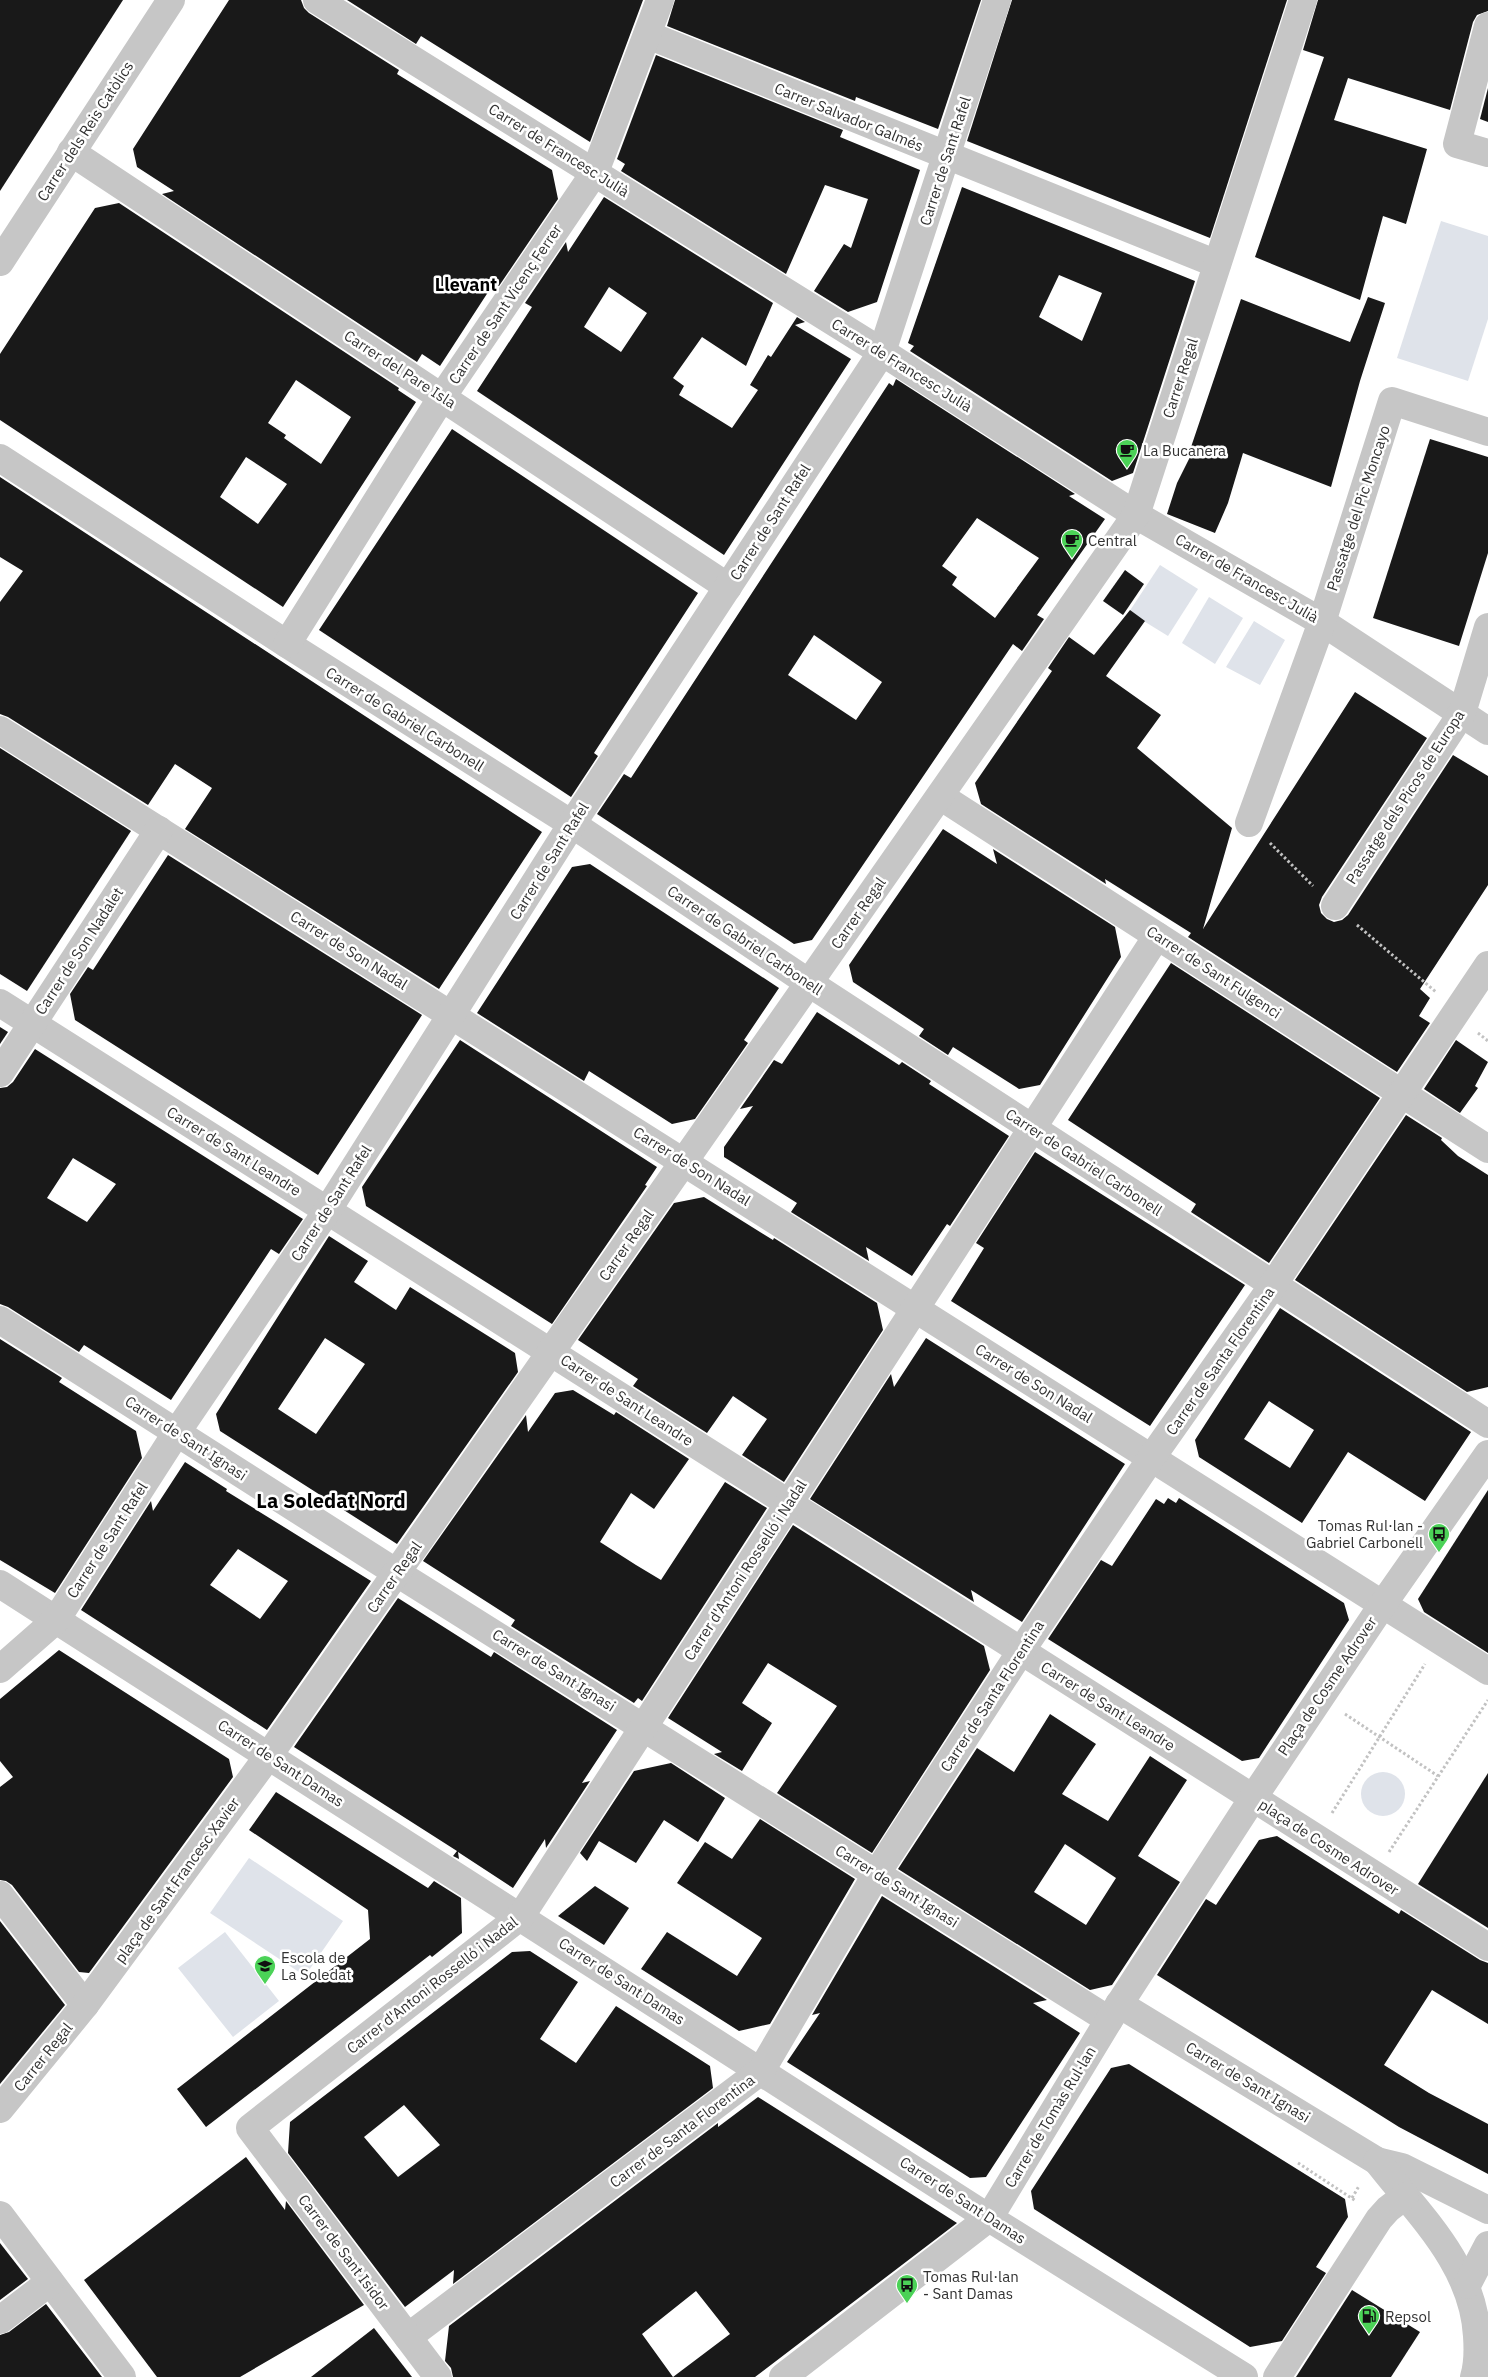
<svg xmlns="http://www.w3.org/2000/svg" width="1488" height="2377" font-family="'IBM Plex Sans',sans-serif">
	<style>
		.green { fill: #dfe3ea }
		.building { fill: #191919; fill-rule: evenodd }
		.lines { fill: none; stroke-linecap: round; stroke-linejoin: round }
		.path { stroke: #c2c2c2; stroke-width: 3; stroke-dasharray: 2.5 2.5; stroke-linecap: butt }
		.minor { stroke: #c6c6c6; stroke-width: 28 }
		.labels { text-anchor: middle; dominant-baseline: central; stroke-width: 5; stroke-linejoin: round; paint-order: stroke }
		.street-label { font-size: 15px; fill: #323232; stroke: #fff }
		.poi-label { font-size: 15px; fill: #323232; stroke: #fff; text-anchor: start }
		.quarter-label { font-size: 18px; font-weight: bold; fill: #000; stroke: #fff }
		.district-label { font-size: 20px; font-weight: bold; fill: #000; stroke: #fff }
	</style>
	<rect width="100%" height="100%" fill="#fff"/>
	<g class="green">
		<polygon points="1441,221 1488,236 1488,319 1468,381 1397,358"/>
		<polygon points="1160,565 1198,589 1168,636 1129,612"/>
		<polygon points="1209,597 1243,618 1215,664 1182,643"/>
		<polygon points="1254,621 1285,640 1260,685 1226,667"/>
		<circle cx="1383" cy="1794" r="22"/>
		<polygon points="249,1858 343,1921 305,1976 210,1913"/>
		<polygon points="225,1932 279,2001 233,2037 178,1968"/>
	</g>
	<g class="building">
		<polygon points="0,0 123,0 0,191"/>
		<polygon points="229,0 301,0 304,8 309,13 399,70 397,74 552,170 558,199 499,286 494,283 440,366 422,354 417,362 162,194 174,191 137,167 133,149"/>
		<polygon points="347,0 643,0 590,142 421,36 416,44"/>
		<polygon points="675,0 981,0 938,129 856,97 855,101 667,26"/>
		<polygon points="1012,0 1287,0 1210,238 967,141"/>
		<polygon points="1318,0 1488,0 1488,11 1477,15 1473,22 1450,110 1348,78 1334,120 1427,149 1406,224 1383,216 1360,300 1255,257 1324,57 1303,50"/>
		<polygon points="656,55 843,130 840,137 920,170 877,302 848,312 814,291 844,244 851,248 868,199 825,185 786,274 621,171 625,164 617,159"/>
		<polygon points="1488,88 1488,122 1480,119"/>
		<path d="M962,187L1195,281L1133,473L1112,481L910,351L914,346L908,343ZM1059,275L1102,293L1082,341L1039,317Z"/>
		<path d="M604,197L773,303L746,366L702,337L673,378L684,386L679,395L732,428L758,390L750,385L768,355L771,357L797,317L805,322L795,325L851,359L724,555L477,391L532,307L525,303L566,242L568,252ZM609,287L647,313L621,352L584,327Z"/>
		<path d="M119,203L399,388L398,390L416,402L283,607L0,420V354L95,208ZM296,380L351,417L321,464L284,438L286,435L268,423ZM246,457L287,484L258,524L220,497Z"/>
		<polygon points="1368,297 1385,303 1360,381 1331,487 1243,453 1228,503 1215,533 1167,514 1177,483 1193,451 1189,453 1241,299 1350,342"/>
		<path d="M896,379L1075,494L1069,496L1105,519L1037,615L1044,619L1022,651L1013,644L812,940L794,944L597,814L624,774L631,778L889,383L893,386ZM977,518L1039,558L995,618L952,585L957,577L942,566ZM814,635L882,682L856,720L788,675Z"/>
		<polygon points="452,429 698,593 594,753 598,756 571,797 319,630"/>
		<polygon points="1430,439 1488,457 1488,553 1459,646 1373,618"/>
		<polygon points="0,477 542,832 439,989 185,829 212,788 175,764 148,805 8,717 0,714 0,602 23,571 0,557"/>
		<polygon points="1125,570 1144,584 1123,615 1103,601"/>
		<polygon points="1130,610 1145,621 1106,676 1161,715 1137,748 1232,828 1203,929 1355,692 1427,738 1322,897 1319,905 1321,913 1327,919 1334,922 1342,920 1348,915 1453,755 1488,776 1488,885 1420,989 1430,998 1419,1016 1430,1023 1397,1072 1188,937 1191,933 1105,879 1106,884 981,804 975,783 1052,671 1048,668 1069,637 1094,655"/>
		<polygon points="0,748 131,831 27,991 0,974"/>
		<polygon points="943,829 997,864 993,849 1115,927 1121,957 1040,1085 1019,1089 953,1047 948,1055 919,1036 924,1029 853,982 849,965"/>
		<polygon points="168,855 422,1015 318,1175 75,1020 70,994 88,967 93,970"/>
		<polygon points="590,864 779,988 744,1040 748,1043 695,1119 672,1124 589,1071 584,1081 477,1013 572,867"/>
		<polygon points="1171,963 1380,1098 1269,1263 1191,1212 1196,1204 1068,1120"/>
		<polygon points="817,1012 899,1065 902,1062 931,1081 929,1084 1009,1136 950,1226 947,1224 912,1276 866,1247 869,1261 791,1212 797,1203 724,1157 724,1147 753,1106 740,1109 774,1060 782,1064"/>
		<polygon points="0,1027 8,1032 0,1044"/>
		<polygon points="460,1040 657,1167 645,1185 647,1186 552,1324 366,1206 362,1187"/>
		<polygon points="1456,1040 1488,1062 1475,1086 1478,1088 1460,1113 1424,1089"/>
		<path d="M35,1049L303,1219L279,1254L271,1249L171,1400L84,1345L79,1352L8,1307L0,1304V1088L7,1087L13,1082ZM73,1158L116,1184L87,1222L47,1198Z"/>
		<polygon points="1406,1115 1442,1138 1441,1140 1458,1156 1488,1175 1488,1387 1467,1392 1295,1280"/>
		<polygon points="1035,1152 1245,1285 1150,1426 951,1301 984,1248 976,1243"/>
		<polygon points="704,1197 773,1240 774,1238 877,1303 883,1330 784,1482 742,1455 767,1419 733,1396 707,1433 633,1386 638,1379 578,1340 674,1203"/>
		<path d="M329,1236L368,1261L354,1282L396,1310L410,1287L515,1353L518,1372L397,1544L220,1431L216,1414ZM325,1338L365,1364L316,1434L278,1409Z"/>
		<path d="M1280,1308L1471,1432L1425,1501L1348,1452L1302,1523L1199,1457L1195,1440ZM1269,1401L1314,1430L1290,1468L1244,1439Z"/>
		<polygon points="926,1338 1125,1464 1022,1622 971,1590 974,1602 810,1499 891,1374 894,1387"/>
		<polygon points="0,1339 62,1378 59,1382 136,1431 142,1458 55,1593 0,1560"/>
		<polygon points="573,1390 614,1415 616,1412 689,1459 654,1509 631,1493 600,1542 636,1565 661,1580 725,1482 767,1508 642,1701 638,1698 634,1703 511,1626 515,1620 423,1561 526,1415 528,1432 555,1393"/>
		<path d="M185,1462L227,1489L226,1491L371,1581L267,1730L81,1610L151,1501L153,1511ZM238,1549L288,1581L260,1619L210,1585Z"/>
		<polygon points="1488,1490 1488,1653 1424,1612 1418,1599"/>
		<polygon points="1168,1498 1176,1503 1179,1498 1344,1603 1349,1620 1259,1758 1242,1761 1048,1639 1101,1560 1112,1566 1156,1499 1164,1504"/>
		<polygon points="793,1525 984,1646 990,1670 872,1853 777,1793 837,1706 768,1663 742,1703 772,1723 742,1771 714,1754 722,1752 668,1718"/>
		<polygon points="398,1598 491,1657 494,1652 617,1730 582,1783 590,1781 546,1848 545,1839 513,1888 458,1852 459,1859 453,1856 457,1851 294,1747"/>
		<polygon points="59,1650 229,1759 233,1777 89,1973 79,1972 12,1885 6,1881 0,1880 0,1787 13,1777 0,1761 0,1699"/>
		<path d="M1050,1714L1096,1744L1062,1794L1108,1821L1150,1756L1187,1780L1138,1856L1180,1882L1112,1985L1090,1990L898,1869L977,1748L1014,1772ZM1065,1844L1116,1878L1086,1925L1034,1892Z"/>
		<polygon points="671,1763 725,1798 698,1842 664,1820 636,1863 599,1841 587,1861 580,1853 634,1771"/>
		<polygon points="1488,1773 1488,1928 1418,1884"/>
		<polygon points="276,1792 428,1888 434,1881 461,1898 462,1933 432,1957 430,1955 206,2127 177,2089 370,1939 368,1910 249,1830"/>
		<polygon points="760,1819 855,1879 770,2024 739,2031 641,1969 667,1932 737,1976 762,1938 677,1883 705,1842 732,1859"/>
		<polygon points="1277,1836 1399,1914 1401,1910 1480,1960 1488,1963 1488,2024 1432,1990 1384,2065 1429,2093 1488,2124 1488,2174 1399,2127 1157,1975 1206,1899 1216,1905 1259,1840"/>
		<polygon points="595,1886 629,1908 604,1945 558,1916"/>
		<polygon points="882,1896 1047,2000 1033,2003 1080,2033 986,2177 970,2178 787,2062 820,2013 812,2015"/>
		<polygon points="0,1921 65,2005 0,2084"/>
		<path d="M530,1951L578,1982L540,2039L576,2063L616,2006L710,2066L713,2088L453,2284L454,2270L405,2307L288,2153L290,2122L512,1952ZM404,2105L440,2145L398,2177L364,2137Z"/>
		<polygon points="1129,2064 1345,2199 1348,2217 1316,2267 1326,2273 1282,2341 1250,2347 1034,2209 1031,2191 1111,2068"/>
		<polygon points="758,2097 957,2223 755,2377 673,2377 730,2334 696,2291 642,2334 673,2377 453,2377 451,2368 445,2361 449,2326 718,2123 718,2127"/>
		<polygon points="246,2157 285,2210 286,2201 364,2305 240,2377 157,2377 84,2280"/>
		<polygon points="0,2243 28,2279 0,2300"/>
		<polygon points="1352,2290 1420,2332 1391,2377 1296,2377"/>
		<polygon points="46,2304 102,2377 0,2377 0,2335 9,2332"/>
		<polygon points="374,2328 412,2377 311,2377"/>
	</g>
	<g class="lines">
		<g class="path">
			<polyline points="1270,843 1313,886"/>
			<polyline points="1357,925 1436,992"/>
			<polyline points="1478,1033 1488,1041"/>
			<polyline points="1345,1714 1438,1776"/>
			<polyline points="1332,1813 1425,1664"/>
			<polyline points="1389,1852 1488,1700"/>
			<polyline points="1298,2163 1356,2201"/>
			<polyline points="1352,2198 1359,2186"/>
		</g>
		<g class="minor">
			<polyline points="317,0 882,352 1136,515 1322,622 1488,731"/>
			<polyline points="1488,26 1457,144 1488,153"/>
			<polyline points="648,35 1217,264"/>
			<polyline points="71,152 728,587"/>
			<polyline points="0,262 171,0"/>
			<polyline points="0,458 287,644 572,824 809,983 1488,1424"/>
			<polyline points="287,644 442,397 595,172 660,0"/>
			<polyline points="0,730 1488,1671"/>
			<polyline points="940,796 1488,1149"/>
			<polyline points="1249,823 1322,622 1392,401 1488,432"/>
			<polyline points="1335,906 1462,713 1488,627"/>
			<polyline points="0,1003 1488,1947"/>
			<polyline points="0,1073 159,830"/>
			<polyline points="0,1320 397,1573 1109,2020"/>
			<polyline points="0,1584 989,2218 1244,2377"/>
			<polyline points="0,1669 56,1620 177,1432 327,1211 572,824 882,352 997,0"/>
			<polyline points="0,1895 85,2005"/>
			<polyline points="1119,2004 1377,2161 1402,2167 1488,2210"/>
			<polyline points="0,2109 85,2005 269,1755 1136,515 1303,0"/>
			<path d="M1377,2161C1418,2214 1473,2264 1477,2336C1478,2350 1478,2364 1474,2377"/>
			<polyline points="0,2215 122,2377"/>
			<polyline points="1467,2285 1488,2245"/>
			<polyline points="0,2320 50,2282"/>
			<polyline points="408,2337 761,2071 877,1873 1021,1651 1152,1457 1273,1285 1488,965"/>
			<polyline points="438,2377 250,2128 521,1916 1157,936"/>
			<polyline points="783,2377 989,2218 1109,2020 1253,1798 1383,1604 1488,1454"/>
			<polyline points="1277,2377 1379,2219 1388,2209 1405,2196"/>
		</g>
	</g>
	<defs>
		<g id="cafe-pin" transform="scale(1.125)"><path d="M0 17L-7.5 6A9.5 9.5 0 1 1 7.5 6Z" fill="#4bd257" stroke="#fff"/><path d="M-5.5-4.5H6V0H3Q3 3.5 0 3.5H-2.5Q-5.5 3.5-5.5 0ZM3-3.2v2h1.7v-2ZM-6 4.5H4V6H-6Z" fill="#111"/></g>
		<g id="bus-pin" transform="scale(1.125)"><path d="M0 17L-7.5 6A9.5 9.5 0 1 1 7.5 6Z" fill="#4bd257" stroke="#fff"/><path d="M-5-6H5V4H4V6H2V4H-2V6H-4V4H-5ZM-3.5-4V0h7V-4ZM-3.5 1.2v1.5H-2V1.2ZM2 1.2v1.5H3.5V1.2Z" fill="#111"/></g>
		<g id="school-pin" transform="scale(1.125)"><path d="M0 17L-7.5 6A9.5 9.5 0 1 1 7.5 6Z" fill="#4bd257" stroke="#fff"/><path d="M0-5L7-2L0 1L-7-2ZM-4 1L0 2.5L4 1V4Q0 6-4 4Z" fill="#111"/></g>
		<g id="fuel-pin" transform="scale(1.125)"><path d="M0 17L-7.5 6A9.5 9.5 0 1 1 7.5 6Z" fill="#4bd257" stroke="#fff"/><path d="M-5.5-6h7V0h2V4h1.3V-2.5L3-4.5l.8-.8L6-3V5H2.5V1h-1V6h-7ZM-4.2-4.7v3.2H.2V-4.7Z" fill="#111"/></g>
	</defs>
	<g fill-rule="evenodd">
		<use href="#cafe-pin" x="1127" y="450"/>
		<use href="#cafe-pin" x="1072" y="540"/>
		<use href="#bus-pin" x="1439" y="1534"/>
		<use href="#school-pin" x="265" y="1966"/>
		<use href="#bus-pin" x="907" y="2285"/>
		<use href="#fuel-pin" x="1369" y="2316"/>
	</g>
	<g class="labels">
		<g class="street-label">
			<text transform="translate(849 117) rotate(22)">Carrer Salvador Galmés</text>
			<text transform="translate(85 131) rotate(-57)">Carrer dels Reis Catòlics</text>
			<text transform="translate(559 150) rotate(32)">Carrer de Francesc Julià</text>
			<text transform="translate(945 161) rotate(-72)">Carrer de Sant Rafel</text>
			<text transform="translate(505 304) rotate(-56)">Carrer de Sant Vicenç Ferrer</text>
			<text transform="translate(902 365) rotate(32)">Carrer de Francesc Julià</text>
			<text transform="translate(400 369) rotate(33)">Carrer del Pare Isla</text>
			<text transform="translate(1180 378) rotate(-72)">Carrer Regal</text>
			<text transform="translate(1358 508) rotate(-72)">Passatge del Pic Moncayo</text>
			<text transform="translate(770 522) rotate(-57)">Carrer de Sant Rafel</text>
			<text transform="translate(1247 578) rotate(30)">Carrer de Francesc Julià</text>
			<text transform="translate(405 719) rotate(32)">Carrer de Gabriel Carbonell</text>
			<text transform="translate(1405 797) rotate(-57)">Passatge dels Picos de Europa</text>
			<text transform="translate(549 861) rotate(-58)">Carrer de Sant Rafel</text>
			<text transform="translate(858 913) rotate(-55)">Carrer Regal</text>
			<text transform="translate(745 940) rotate(34)">Carrer de Gabriel Carbonell</text>
			<text transform="translate(349 950) rotate(32)">Carrer de Son Nadal</text>
			<text transform="translate(79 951) rotate(-57)">Carrer de Son Nadalet</text>
			<text transform="translate(1214 972) rotate(33)">Carrer de Sant Fulgenci</text>
			<text transform="translate(234 1151) rotate(32)">Carrer de Sant Leandre</text>
			<text transform="translate(1084 1162) rotate(33)">Carrer de Gabriel Carbonell</text>
			<text transform="translate(692 1166) rotate(32)">Carrer de Son Nadal</text>
			<text transform="translate(331 1203) rotate(-57)">Carrer de Sant Rafel</text>
			<text transform="translate(626 1245) rotate(-55)">Carrer Regal</text>
			<text transform="translate(1220 1361) rotate(-55)">Carrer de Santa Florentina</text>
			<text transform="translate(1034 1383) rotate(32)">Carrer de Son Nadal</text>
			<text transform="translate(627 1400) rotate(33)">Carrer de Sant Leandre</text>
			<text transform="translate(186 1438) rotate(33)">Carrer de Sant Ignasi</text>
			<text transform="translate(107 1540) rotate(-57)">Carrer de Sant Rafel</text>
			<text transform="translate(745 1570) rotate(-57)">Carrer d'Antoni Rosselló i Nadal</text>
			<text transform="translate(394 1577) rotate(-55)">Carrer Regal</text>
			<text transform="translate(554 1670) rotate(32)">Carrer de Sant Ignasi</text>
			<text transform="translate(1327 1686) rotate(-56)">Plaça de Cosme Adrover</text>
			<text transform="translate(992 1696) rotate(-57)">Carrer de Santa Florentina</text>
			<text transform="translate(1108 1706) rotate(32)">Carrer de Sant Leandre</text>
			<text transform="translate(281 1763) rotate(33)">Carrer de Sant Damas</text>
			<text transform="translate(1329 1847) rotate(33)">plaça de Cosme Adrover</text>
			<text transform="translate(177 1880) rotate(-54)">plaça de Sant Francesc Xavier</text>
			<text transform="translate(897 1886) rotate(32)">Carrer de Sant Ignasi</text>
			<text transform="translate(622 1981) rotate(33)">Carrer de Sant Damas</text>
			<text transform="translate(432 1985) rotate(-38)">Carrer d'Antoni Rosselló i Nadal</text>
			<text transform="translate(43 2057) rotate(-51)">Carrer Regal</text>
			<text transform="translate(1248 2082) rotate(31)">Carrer de Sant Ignasi</text>
			<text transform="translate(1050 2117) rotate(-59)">Carrer de Tomàs Rul·lan</text>
			<text transform="translate(682 2131) rotate(-37)">Carrer de Santa Florentina</text>
			<text transform="translate(963 2200) rotate(33)">Carrer de Sant Damas</text>
			<text transform="translate(344 2252) rotate(53)">Carrer de Sant Isidor</text>
		</g>
		<g class="poi-label">
			<text x="1143" y="450">La Bucanera</text>
			<text x="1088" y="540">Central</text>
			<text x="1423" y="1525" text-anchor="end">Tomas Rul·lan -<tspan x="1423" dy="17">Gabriel Carbonell</tspan></text>
			<text x="281" y="1957">Escola de<tspan x="281" dy="17">La Soledat</tspan></text>
			<text x="923" y="2276">Tomas Rul·lan<tspan x="923" dy="17">- Sant Damas</tspan></text>
			<text x="1385" y="2316">Repsol</text>
		</g>
		<g class="quarter-label">
			<text x="466" y="284">Llevant</text>
		</g>
		<g class="district-label">
			<text x="331" y="1500">La Soledat Nord</text>
		</g>
	</g>
</svg>
